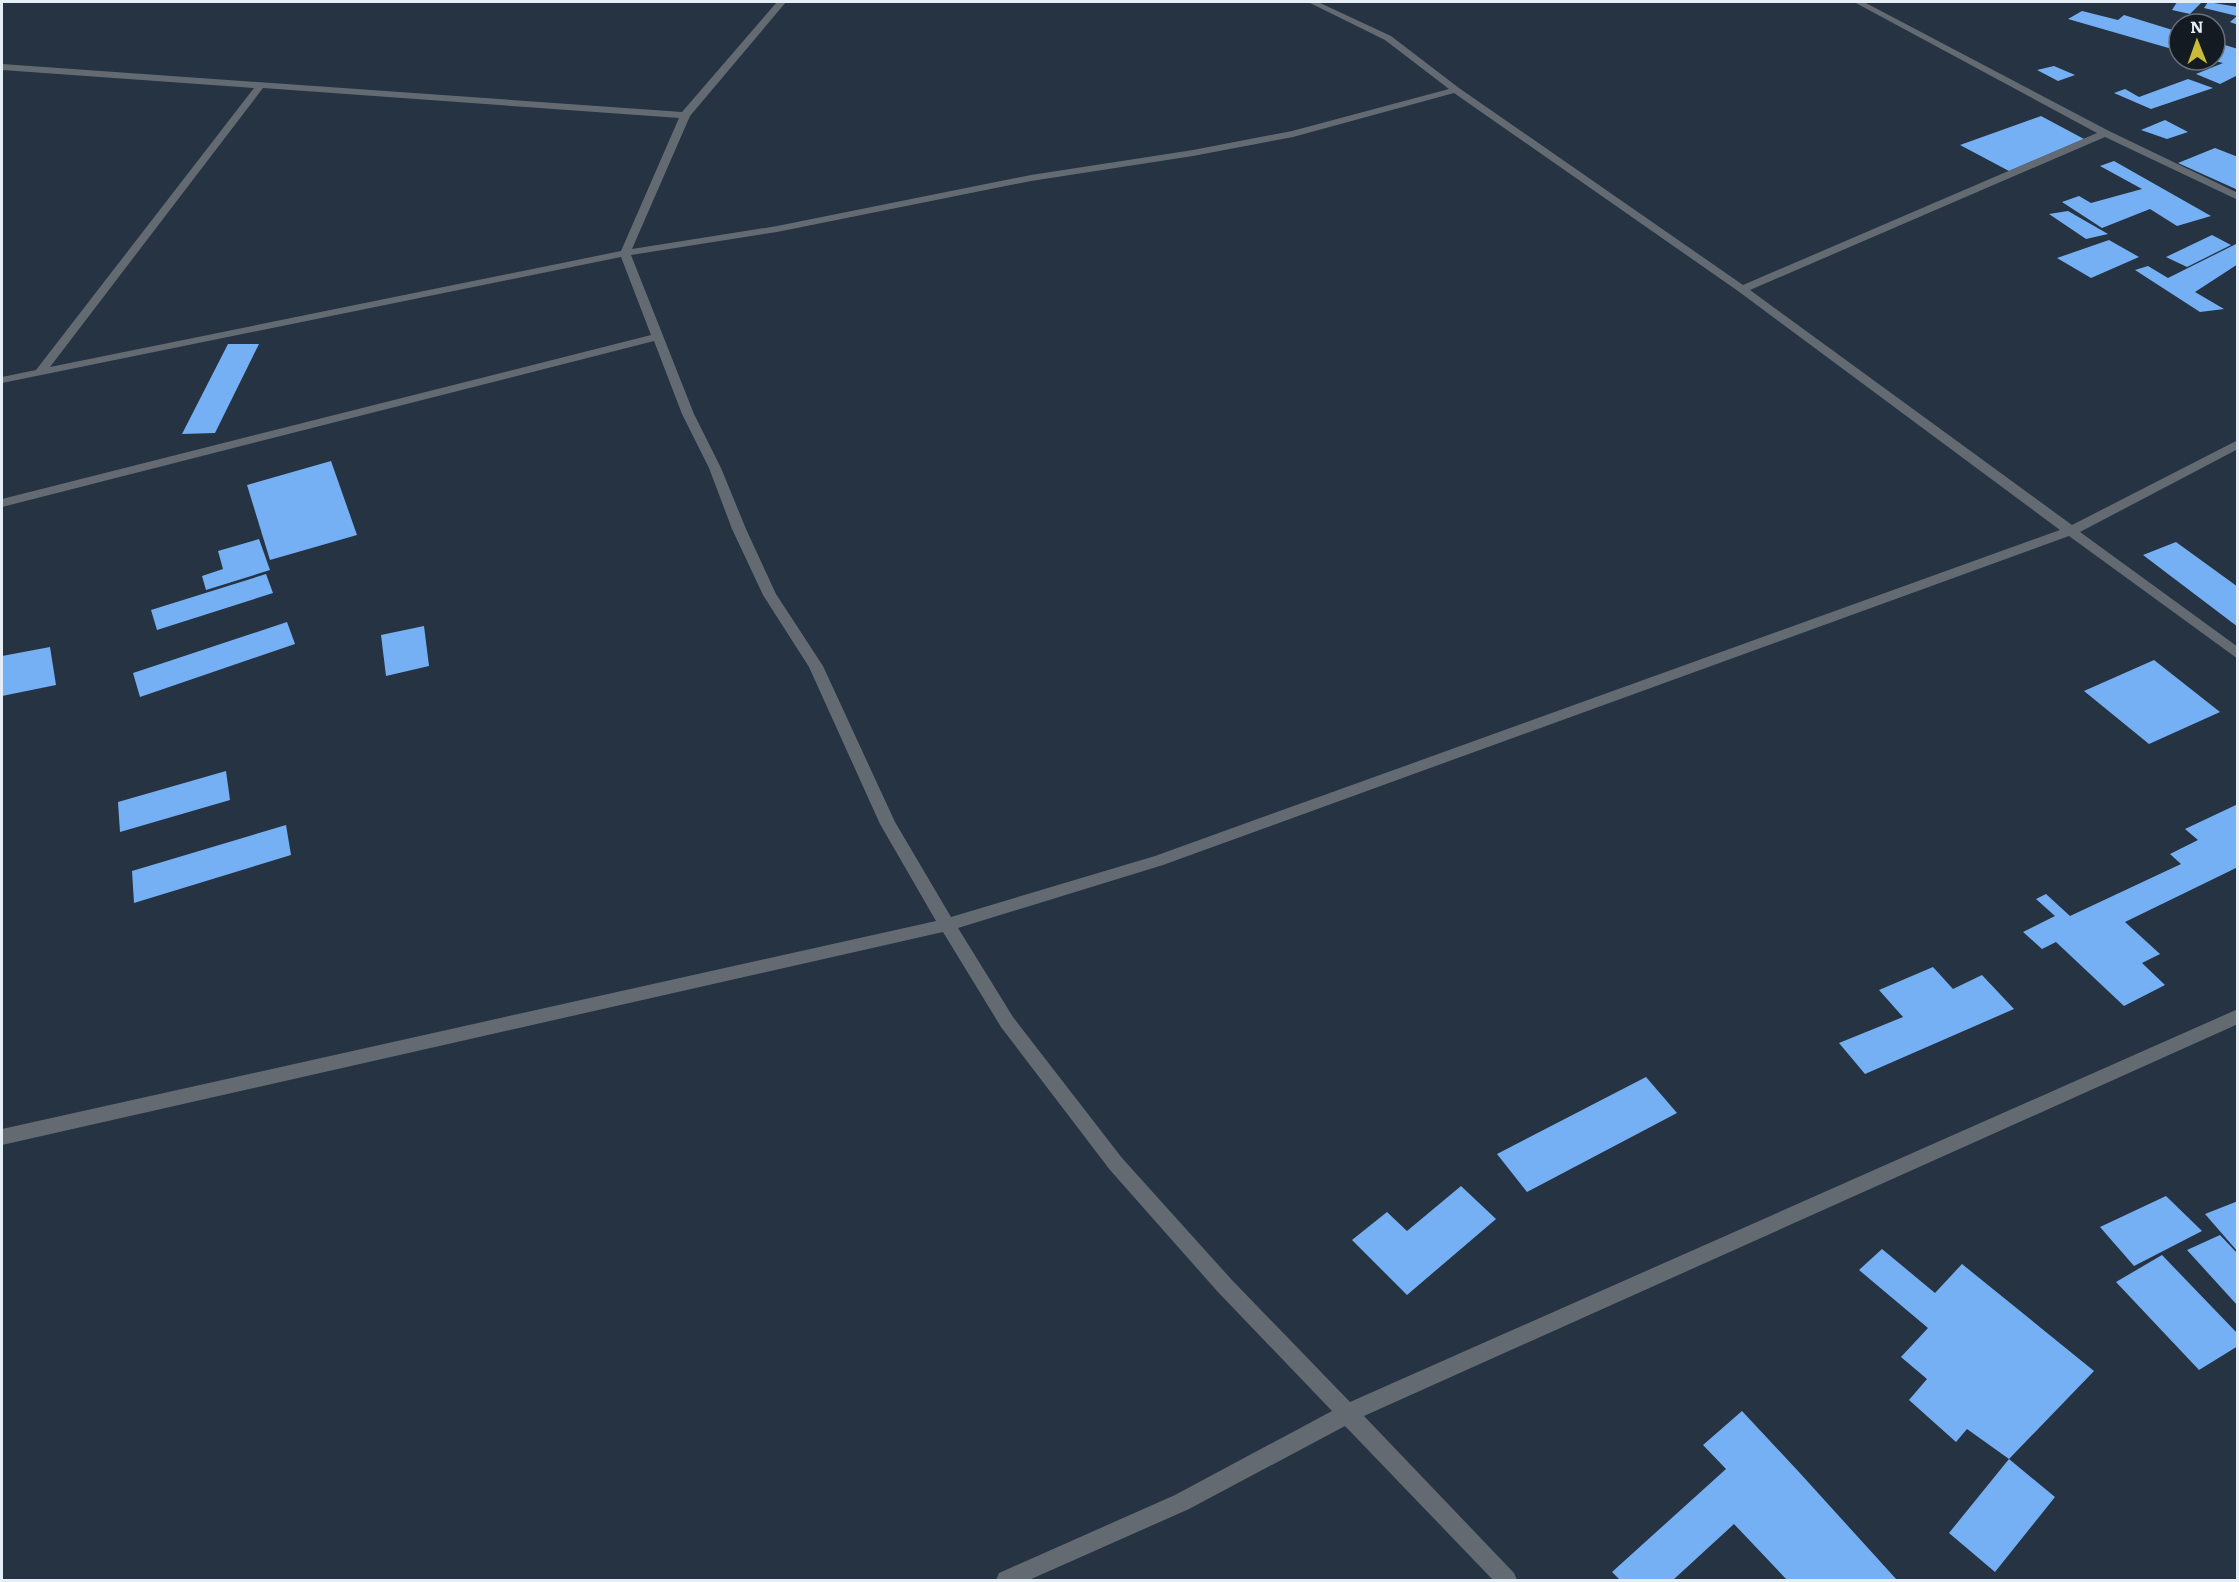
<svg xmlns="http://www.w3.org/2000/svg" width="2239" height="1582" font-family="Literata,serif">
	<style>
		.building { fill: #76b0f4 }
		.lines { fill: none; stroke-linecap: round; stroke-linejoin: round }
		.street { fill: #646a72; fill-rule: evenodd }
	</style>
	<rect width="100%" height="100%" fill="#263342"/>
	<g class="building">
		<polygon points="2177,2 2202,2 2190,14 2172,10"/>
		<polygon points="2208,2 2238,7 2238,25 2230,22 2237,16 2204,8"/>
		<polygon points="2082,11 2118,20 2124,15 2179,32 2179,51 2068,19"/>
		<polygon points="2215,42 2238,49 2238,75 2220,84 2196,74 2223,63 2215,61"/>
		<polygon points="2054,66 2075,75 2058,81 2037,70"/>
		<polygon points="2188,79 2213,88 2151,109 2114,93 2125,89 2139,97"/>
		<polygon points="2041,116 2084,139 2009,171 1960,145"/>
		<polygon points="2165,120 2188,132 2167,139 2141,130"/>
		<polygon points="2215,148 2238,157 2238,190 2178,163"/>
		<polygon points="2114,161 2211,216 2177,226 2150,209 2102,228 2062,202 2079,196 2091,203 2142,189 2100,166"/>
		<polygon points="2068,211 2108,234 2086,239 2049,214"/>
		<polygon points="2212,235 2231,245 2187,267 2166,257"/>
		<polygon points="2109,240 2139,257 2091,278 2057,258"/>
		<polygon points="2238,243 2238,264 2195,292 2224,309 2200,312 2135,270 2148,266 2168,278"/>
		<polygon points="228,344 259,344 215,433 182,434"/>
		<polygon points="331,461 357,535 270,560 247,485"/>
		<polygon points="259,539 270,570 206,590 202,576 223,569 218,551"/>
		<polygon points="2176,542 2238,587 2238,627 2143,555"/>
		<polygon points="266,574 273,593 157,630 151,610"/>
		<polygon points="287,622 295,644 140,697 133,673"/>
		<polygon points="424,626 429,666 386,676 381,635"/>
		<polygon points="50,647 56,685 2,696 2,656"/>
		<polygon points="2154,660 2220,712 2149,744 2084,691"/>
		<polygon points="226,771 230,800 120,832 118,802"/>
		<polygon points="2238,804 2238,867 2125,922 2160,954 2142,963 2165,985 2124,1006 2056,942 2042,949 2023,932 2055,916 2036,899 2046,894 2070,916 2181,864 2170,854 2198,840 2185,829"/>
		<polygon points="286,825 291,855 134,903 132,871"/>
		<polygon points="1933,967 1953,989 1982,975 2014,1009 1865,1074 1839,1043 1903,1017 1879,990"/>
		<polygon points="1646,1077 1677,1113 1527,1192 1497,1154"/>
		<polygon points="1461,1186 1496,1219 1407,1295 1352,1240 1387,1212 1407,1231"/>
		<polygon points="2166,1196 2202,1231 2134,1266 2100,1227"/>
		<polygon points="2238,1201 2238,1252 2205,1214"/>
		<polygon points="2220,1235 2238,1254 2238,1306 2187,1250"/>
		<polygon points="1882,1249 1935,1293 1962,1264 2094,1371 2009,1459 2055,1497 1995,1572 1949,1533 2009,1459 1967,1429 1956,1442 1909,1400 1927,1379 1901,1357 1928,1328 1859,1270"/>
		<polygon points="2162,1255 2238,1334 2238,1346 2199,1370 2116,1282"/>
		<polygon points="1742,1411 1798,1471 1897,1580 1787,1580 1734,1524 1673,1580 1620,1580 1612,1572 1726,1469 1703,1445"/>
	</g>
	<g class="lines">
		<path class="street" d="M777,2H786L690,116L632,249L777,226L1031,175L1193,150L1292,131L1449,89L1385,40L1308,2H1318L1391,36L1459,88L1743,285L2097,133L1854,2H1864L2109,131L2238,193V200L2105,137L1750,290L2072,525L2238,440V449L2080,532L2238,647V659L2069,536L1163,865L958,928L1013,1017L1122,1158L1231,1279L1350,1402L2238,1009V1024L1364,1416L1514,1573L1517,1580H1493L1345,1426L1189,1509L1029,1580H996L999,1573L1175,1495L1332,1411L1217,1291L1110,1170L1001,1027L943,932L2,1145V1129L936,921L880,824L809,667L763,595L732,529L709,468L682,414L654,341L2,507V499L651,335L621,257L2,383V377L36,370L254,88L2,70V64L682,112ZM263,88L679,118L621,251L50,367ZM1454,93L1738,291L2060,530L1155,856L951,917L895,822L823,666L776,594L746,529L721,468L694,414L631,255L777,232L1031,181L1193,156L1293,137Z"/>
	</g>
	<rect width="2239" height="1582" fill="none" stroke="#e5edf7" stroke-width="6"/>
	<g transform="translate(2197 42) rotate(359)"><circle r="28" fill="#141a21" stroke="#686e77" stroke-width="1.5"/>
	<path d="M0-4.5L10 22L0 15L-10 22Z" fill="#c9bb3a"/>
	<text y="-9" font-size="16" font-weight="bold" text-anchor="middle" fill="#e5edf7">N</text>
	</g>
</svg>
